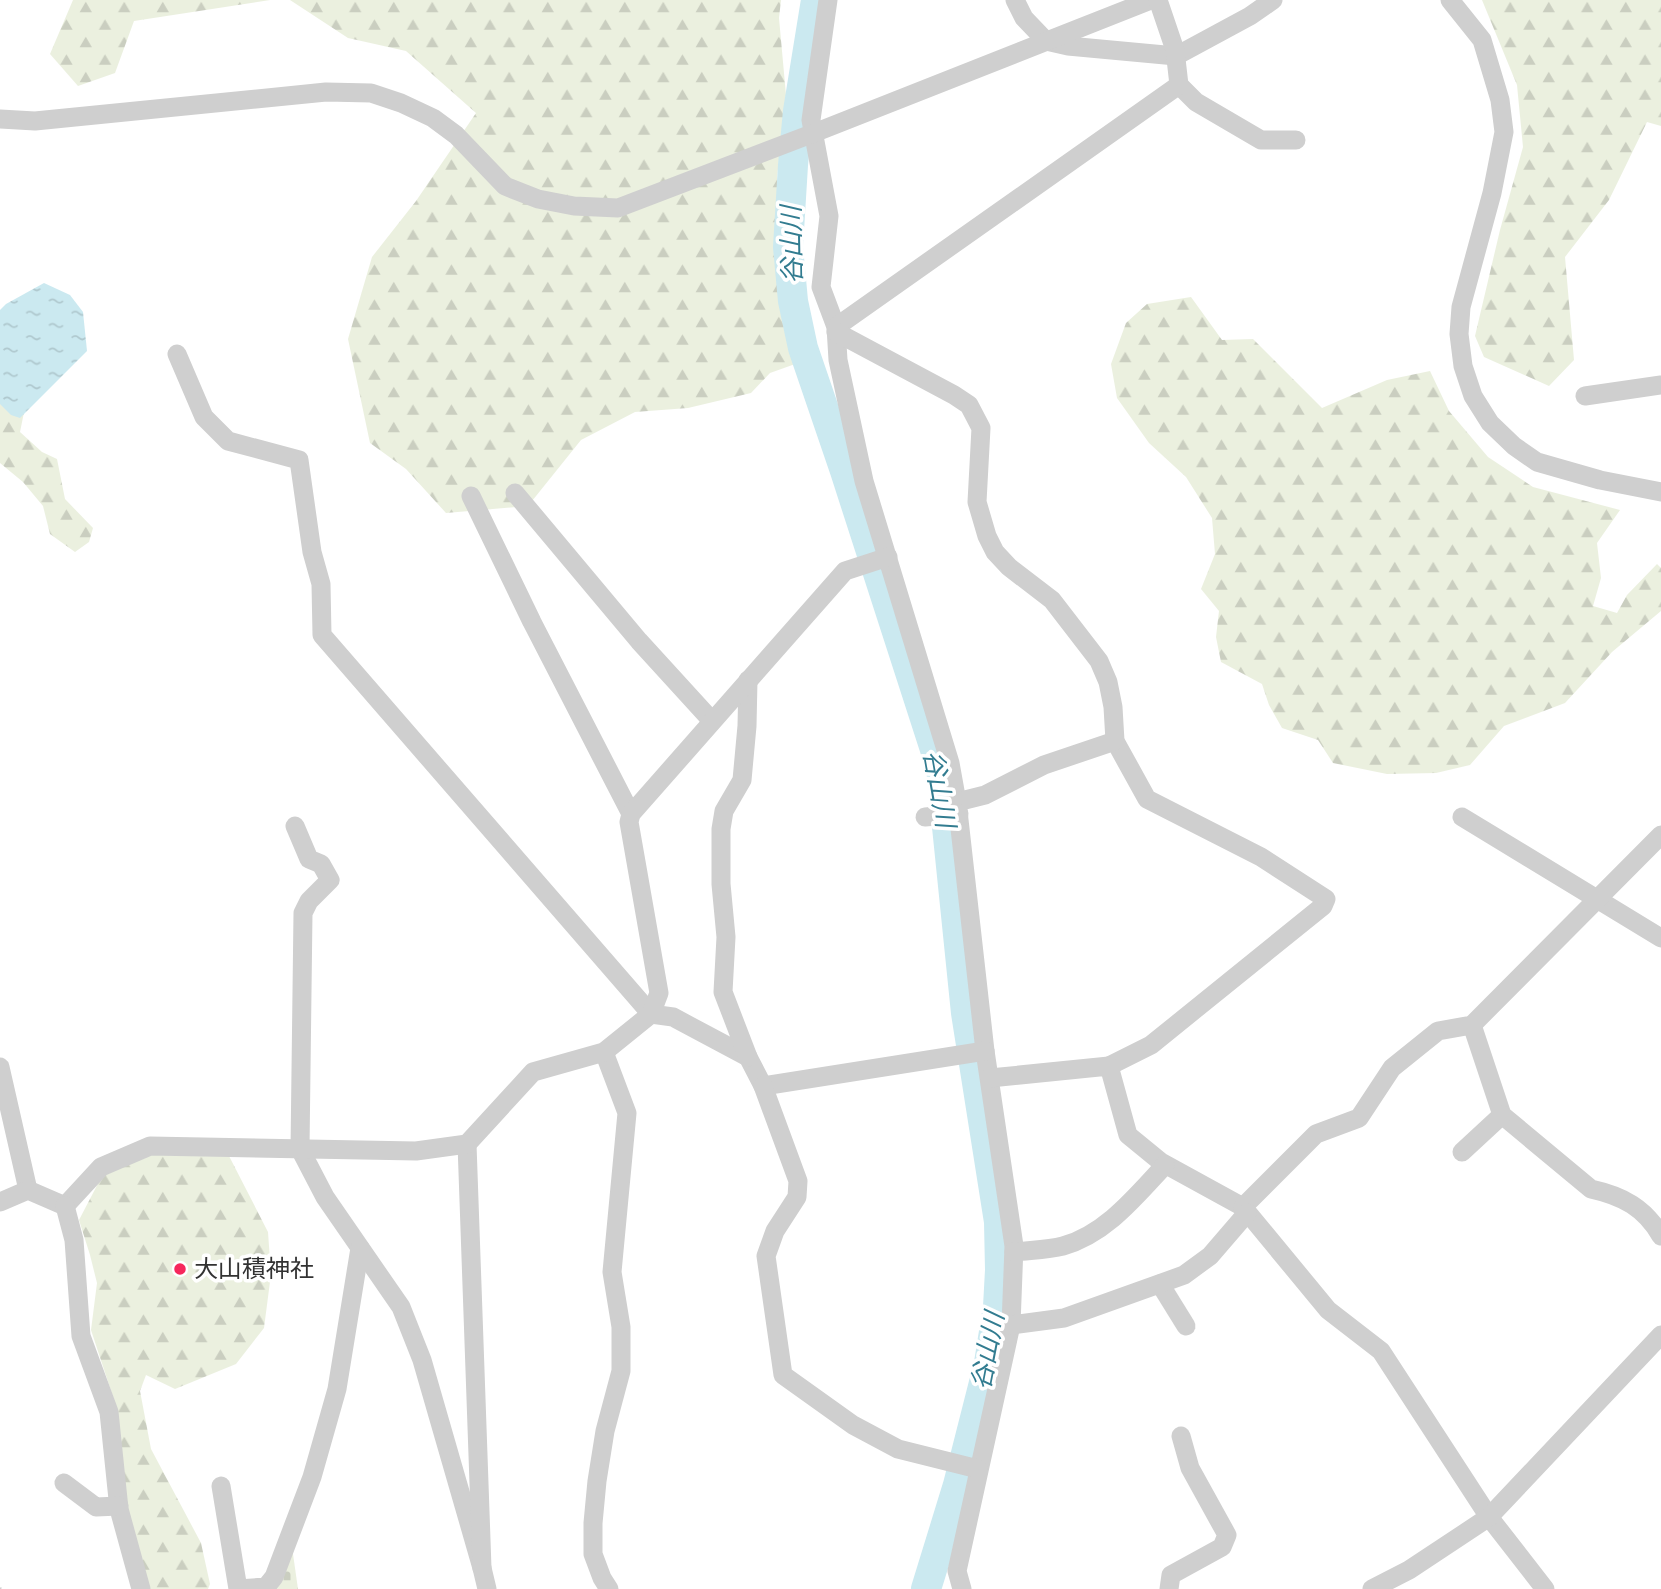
<svg xmlns="http://www.w3.org/2000/svg" width="1661" height="1589" font-family="'Source Sans 3','Noto Sans JP',sans-serif">
	<style>
		.forest { fill: url(#forest-firs) }
		.cemetery { fill: url(#cemetery-stones) }
		.water { fill: url(#water-ripples) }
		.lines { fill: none; stroke-linecap: round; stroke-linejoin: round }
		.river { stroke: #cbe9f0; stroke-width: 30 }
		.path { stroke: #cfcfcf; stroke-width: 2.5; stroke-dasharray: 3.5 3.5; stroke-linecap: butt }
		.minor { stroke: #cfcfcf; stroke-width: 19 }
		.poi-dot { fill: #f6275c; stroke: #fff; stroke-width: 2.5 }
		.labels { text-anchor: middle; dominant-baseline: central; stroke-width: 7; stroke-linejoin: round; paint-order: stroke }
		.poi-label { font-size: 24px; fill: #323232; stroke: #fff; text-anchor: start }
		.water-label { font-size: 26px; font-style: italic; fill: #327c90; stroke: #fff }
	</style>
	<defs>
		<pattern id="forest-firs" width="22" height="20" patternUnits="userSpaceOnUse" patternTransform="scale(1.75)"><rect width="22" height="20" fill="#ebf0df"/><path d="M5 1l3.5 6h-7zM16 11l3.5 6h-7z" fill="#cacec0"/></pattern>
		<pattern id="cemetery-stones" width="16" height="16" patternUnits="userSpaceOnUse" patternTransform="scale(1.75)"><rect width="16" height="16" fill="#ebf0df"/><path d="M2 7V4a2 2 0 0 1 4 0v3zM10 15v-3a2 2 0 0 1 4 0v3z" fill="#cacec0"/></pattern>
		<pattern id="water-ripples" width="26" height="14" patternUnits="userSpaceOnUse" patternTransform="scale(1.75)"><rect width="26" height="14" fill="#cbe9f0"/><path d="M2 4q2-2 4 0t4 0M15 11q2-2 4 0t4 0" fill="none" stroke="#afc8ce"/></pattern>
	</defs>
	<rect width="100%" height="100%" fill="#fff"/>
	<g class="forest">
		<polygon points="73,0 270,0 134,21 115,73 78,86 50,54"/>
		<polygon points="290,0 781,0 779,18 786,95 777,178 779,291 798,363 770,373 751,393 688,408 635,412 581,440 528,506 446,513 406,469 370,443 348,339 372,257 416,201 476,113 406,51 348,38"/>
		<polygon points="1482,0 1661,0 1661,126 1647,122 1609,200 1565,257 1574,360 1549,386 1484,357 1475,336 1500,230 1523,147 1517,85"/>
		<polygon points="1191,297 1222,340 1253,339 1322,408 1387,380 1430,371 1449,411 1488,457 1533,487 1620,510 1597,543 1601,578 1593,606 1617,613 1627,595 1657,564 1661,568 1661,611 1612,652 1565,703 1504,726 1470,765 1436,773 1387,774 1333,763 1318,740 1282,728 1269,705 1262,684 1221,662 1216,637 1219,611 1201,589 1215,554 1212,518 1186,477 1149,443 1117,398 1111,364 1126,323 1147,304"/>
		<polygon points="0,355 32,373 20,432 42,452 57,459 65,499 93,528 89,542 75,552 50,534 43,506 23,482 0,463"/>
		<polygon points="153,1153 229,1156 268,1232 271,1274 264,1328 236,1364 175,1389 146,1375 140,1391 151,1449 201,1543 210,1584 208,1589 149,1589 125,1507 117,1409 91,1330 97,1283 90,1255 79,1220 104,1172"/>
	</g>
	<polygon class="cemetery" points="292,1547 298,1589 273,1589"/>
	<polygon class="water" points="44,283 70,295 83,312 87,351 20,418 11,415 0,404 0,310 6,304"/>
	<g class="lines">
		<polyline class="river" points="816,0 798,111 793,165 788,247 793,301 803,348 845,471 941,768 966,1013 999,1222 1000,1270 998,1307 989,1363 958,1485 926,1589"/>
		<polyline class="path" points="0,1588 1,1589"/>
		<g class="minor">
			<polyline points="828,0 811,120 829,216 821,287 836,327 838,360 864,481 950,763 957,802 985,1051 1014,1246 1011,1325 957,1571 962,1589"/>
			<polyline points="1015,0 1024,18 1046,41 1068,46 1176,56 1250,16 1273,0"/>
			<polyline points="1450,0 1482,40 1500,100 1504,132 1492,193 1461,307 1459,334 1463,366 1473,396 1490,423 1514,446 1537,462 1600,480 1661,492"/>
			<polyline points="1179,85 1196,102 1261,140 1296,140"/>
			<polyline points="0,119 35,121 326,92 371,93 401,103 433,118 456,135 505,186 538,199 574,206 618,208 814,133 1151,0"/>
			<polyline points="836,327 1179,85 1175,50 1158,0"/>
			<polyline points="836,332 954,395 969,405 981,428 977,502 987,536 995,552 1009,567 1052,600 1099,661 1108,682 1113,707 1115,741 1147,799 1261,857 1326,899 1323,906 1151,1045 1109,1066"/>
			<polyline points="177,354 204,417 228,441 299,460 312,552 321,584 322,635 651,1014 673,1017 748,1057 763,1086 985,1051"/>
			<polyline points="1585,396 1661,385"/>
			<polyline points="515,493 639,641 712,721"/>
			<polyline points="471,496 532,622 631,814"/>
			<polyline points="748,680 747,726 742,780 724,811 721,829 721,884 726,937 723,992 748,1057"/>
			<polyline points="957,802 985,795 1044,765 1115,741"/>
			<polyline points="925,817 959,814"/>
			<polyline points="1462,817 1661,938"/>
			<polyline points="295,826 309,859 321,864 330,880 309,901 303,913 300,1149 325,1197 401,1307 422,1360 482,1568"/>
			<path d="M1472,1025L1502,1115L1591,1189C1623,1196 1645,1208 1661,1236"/>
			<polyline points="604,1052 627,1113 612,1272 621,1327 621,1371 605,1431 597,1481 593,1523 593,1554 602,1578 609,1589"/>
			<polyline points="0,1067 28,1190"/>
			<polyline points="990,1078 1109,1066 1128,1135 1161,1162 1243,1207 1328,1310 1381,1351 1489,1517 1545,1589"/>
			<polyline points="763,1086 798,1181 797,1197 775,1231 766,1256 783,1375 853,1425 898,1449 978,1469"/>
			<polyline points="467,1144 482,1568 487,1589"/>
			<polyline points="1462,1152 1502,1115"/>
			<polyline points="0,1202 28,1190 65,1206"/>
			<polyline points="65,1206 101,1167 150,1146 416,1151 467,1144 533,1072 604,1052 651,1014 659,993 629,822 631,814 845,571 888,557"/>
			<polyline points="65,1206 74,1240 81,1336 109,1412 119,1509 141,1589"/>
			<polyline points="1243,1207 1316,1134 1359,1118 1392,1068 1438,1031 1472,1025 1661,835"/>
			<path d="M1014,1252C1030,1250 1048,1250 1063,1246C1106,1234 1136,1196 1165,1165"/>
			<polyline points="1160,1284 1186,1326"/>
			<polyline points="1011,1325 1064,1318 1184,1275 1210,1256 1247,1213"/>
			<polyline points="64,1483 96,1507 119,1506"/>
			<polyline points="221,1486 238,1589 266,1587 274,1577 312,1477 337,1389 360,1248"/>
			<polyline points="1169,1589 1171,1575 1222,1547 1227,1535 1190,1468 1181,1436"/>
			<polyline points="1372,1589 1409,1570 1489,1517 1661,1335"/>
		</g>
	</g>
	<circle class="poi-dot" cx="180" cy="1269" r="7"/>
	<g class="labels">
		<g class="poi-label">
			<text x="194" y="1269">大山積神社</text>
		</g>
		<g class="water-label">
			<text transform="translate(792 245) rotate(-91)">谷山川</text>
			<text transform="translate(939 789) rotate(80)">谷山川</text>
			<text transform="translate(988 1351) rotate(-79)">谷山川</text>
		</g>
	</g>
</svg>
